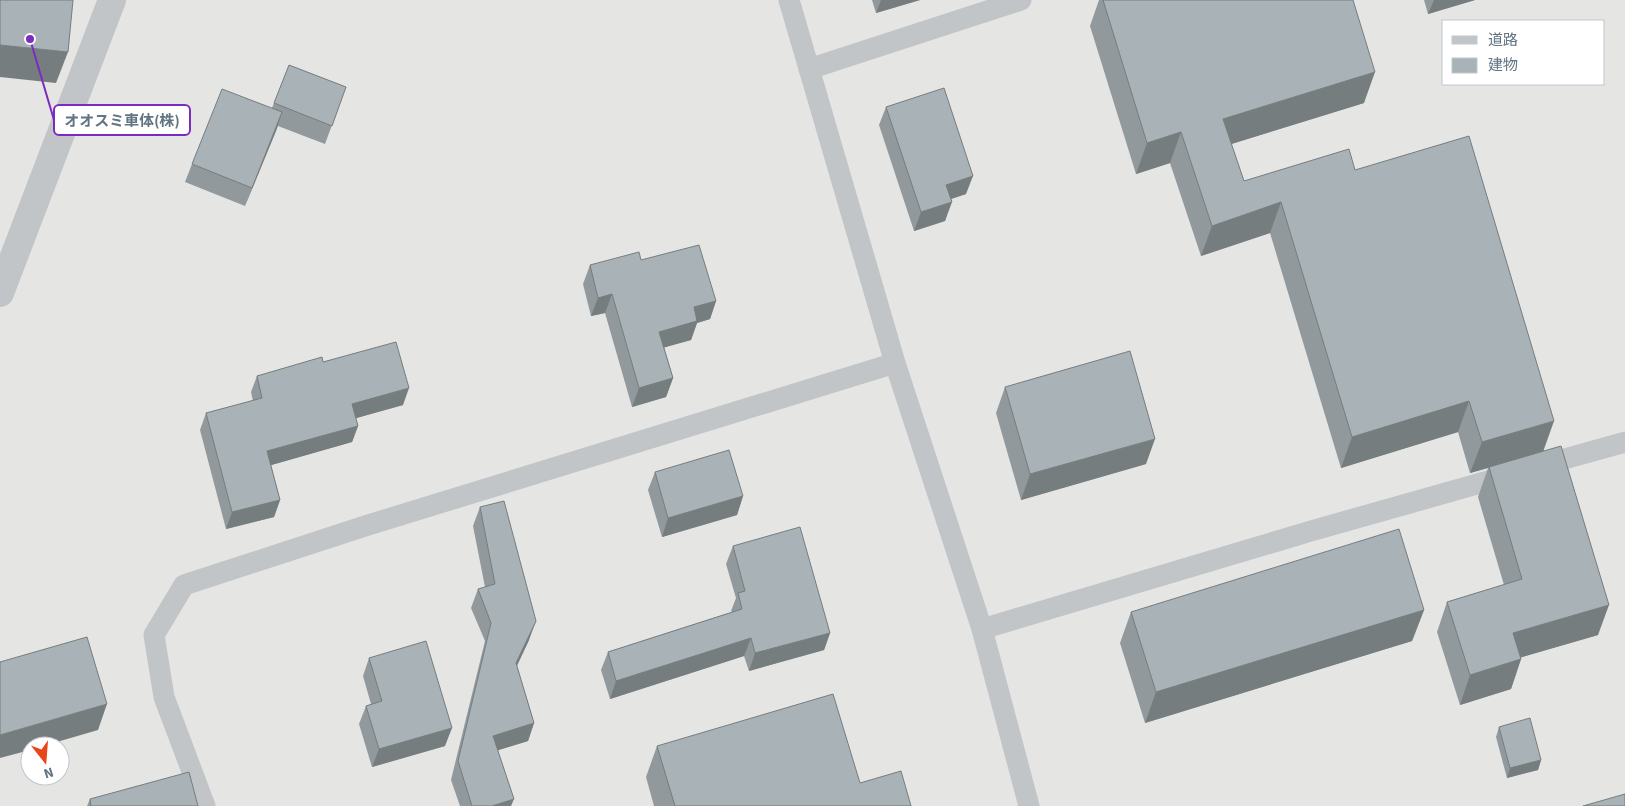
<svg xmlns="http://www.w3.org/2000/svg" width="1625" height="806" font-family="'Source Sans 3','Noto Sans JP',sans-serif">
  <style>
    .built { fill: #e5e5e3; fill-rule: evenodd }
    .lines { fill: none; stroke-linecap: round; stroke-linejoin: round }
    .service { stroke: #c1c5c8; stroke-width: 21 }
    .minor { stroke: #c1c5c8; stroke-width: 28 }
    .wall { fill: #91999d }
    .shaded-wall { fill: #767d7f }
    .building { fill: #a9b2b6; stroke: #767d7f }
    .leader { fill: none; stroke: #7b2cbf; stroke-width: 2 }
    .callout-dot { fill: #7b2cbf; stroke: #fff; stroke-width: 2 }
    .callout { fill: #fff; stroke: #7b2cbf; stroke-width: 2 }
    .callout-label { font-size: 15px; text-anchor: middle; font-weight: bold; fill: #627582 }
  </style>
  <rect width="100%" height="100%" fill="#f4f4ef"/>
  <path class="built" d="M0 0H1625V806H0ZM1444 21H1604V84H1444ZM30 746H60V776H30Z"/>
  <g class="lines">
    <g class="service">
      <path d="M789 0 895 363 982 629 1029 806"/>
      <path d="M809 69 1021 0"/>
      <path d="M1539 466 1625 442"/>
      <path d="M982 629 1311 531 1509 475"/>
      <path d="M205 806 164 697 154 635 184 585 365 526 895 363"/>
    </g>
    <path class="minor" d="M0 293 112 0"/>
  </g>
  <g class="wall">
    <path d="M872 0H920L876 13Z"/>
    <path d="M1099 0H1353L1364 103 1231 144 1244 181 1355 170 1544 451 1598 635 1521 657V659L1511 689 1460 705 1437 632 1447 602 1504 585 1478 497 1488 468 1470 473 1458 432 1341 468 1270 233 1201 256 1170 163 1136 174 1090 26Z"/>
    <path d="M1424 0H1475L1428 14Z"/>
    <path d="M289 65 346 87 325 144 278 126 245 206 185 182 192 164 272 108Z"/>
    <path d="M886 107 966 194 951 199 945 221 914 231 879 125Z"/>
    <path d="M641 260 716 301 710 319 697 323 691 340 664 347 673 378 666 397 632 407 605 313 591 316 583 284 590 265Z"/>
    <path d="M323 362 403 405 356 418 358 426 352 442 271 465 280 500 274 517 226 529 200 430 206 413 253 401 251 392 257 376Z"/>
    <path d="M1005 387 1146 464 1021 500 996 413Z"/>
    <path d="M655 472 743 496 737 515 662 537 648 490Z"/>
    <path d="M480 507 529 640 517 666 534 723 528 741 498 750 511 806H460L451 780 485 641 471 608 478 589 485 587 473 526Z"/>
    <path d="M733 546 830 633 824 650 749 671 744 656 610 699 601 670 608 652 732 612 731 611 736 598 726 564Z"/>
    <path d="M1424 610 1412 641 1145 723 1120 643 1131 612Z"/>
    <path d="M369 658 445 746 372 767 359 724 366 706 371 704 363 676Z"/>
    <path d="M1499 727 1541 760 1538 770 1507 778 1496 737Z"/>
    <path d="M657 746 860 783 911 806H654L646 777Z"/>
    <path d="M90 799 198 806H87Z"/>
  </g>
  <g class="shaded-wall">
    <path d="M881 0H920L876 13Z"/>
    <path d="M1434 0H1475L1428 14Z"/>
    <path d="M0 45 68 52 56 83 0 77Z"/>
    <path d="M1375 72 1364 103 1212 150 1223 119Z"/>
    <path d="M282 112 276 131 245 206 252 188Z"/>
    <path d="M1181 132 1170 163 1136 174 1147 143Z"/>
    <path d="M973 176 966 194 939 203 946 185Z"/>
    <path d="M952 202 945 221 914 231 921 212Z"/>
    <path d="M1281 202 1270 233 1201 256 1212 226Z"/>
    <path d="M612 294 605 313 591 316 598 298Z"/>
    <path d="M716 301 710 319 697 323 691 340 652 351 659 332 694 307Z"/>
    <path d="M673 378 666 397 632 407 639 388Z"/>
    <path d="M409 388 403 405 346 421 352 404Z"/>
    <path d="M1469 401 1458 432 1341 468 1352 437Z"/>
    <path d="M1554 421 1543 452 1470 473 1482 442Z"/>
    <path d="M358 426 352 442 261 468 267 451Z"/>
    <path d="M1155 439 1146 464 1021 500 1030 474Z"/>
    <path d="M743 496 737 515 662 537 668 518Z"/>
    <path d="M280 500 274 517 226 529 232 512Z"/>
    <path d="M1609 605 1598 635 1502 663 1513 633Z"/>
    <path d="M1424 610 1412 641 1145 723 1156 692Z"/>
    <path d="M536 621 529 640 509 682 516 663Z"/>
    <path d="M830 633 824 650 749 671 755 653Z"/>
    <path d="M751 638 744 656 610 699 616 681Z"/>
    <path d="M1521 659 1511 689 1460 705 1470 675Z"/>
    <path d="M107 704 98 730 43 746H30V750L0 758V735Z"/>
    <path d="M534 723 528 741 486 754 493 736Z"/>
    <path d="M452 728 445 746 372 767 379 749Z"/>
    <path d="M1541 760 1538 770 1507 778 1510 768Z"/>
    <path d="M514 799 511 806H492Z"/>
  </g>
  <g class="building">
    <path d="M0 0H73L68 52 0 45Z"/>
    <path d="M1103 0H1353L1375 72 1223 119 1244 181 1349 149 1355 170 1469 136 1554 421 1482 442 1469 401 1352 437 1281 202 1212 226 1181 132 1147 143Z"/>
    <path d="M289 65 346 87 332 126 274 103Z"/>
    <path d="M944 88 973 176 946 185 952 202 921 212 886 107Z"/>
    <path d="M222 89 282 112 252 188 192 164Z"/>
    <path d="M699 245 716 301 694 307 697 321 659 332 673 378 639 388 612 294 598 298 590 265 639 252 641 260Z"/>
    <path d="M396 342 409 388 352 404 358 426 267 451 280 500 232 512 206 413 262 398 257 376 322 357 323 362Z"/>
    <path d="M1130 351 1155 439 1030 474 1005 387Z"/>
    <path d="M1561 446 1609 605 1513 633 1521 659 1470 675 1447 602 1522 579 1489 467Z"/>
    <path d="M729 450 743 496 668 518 655 472Z"/>
    <path d="M504 501 536 621 516 663 534 723 493 736 514 799 492 806H472L458 761 491 623 478 589 495 584 480 507Z"/>
    <path d="M800 527 830 633 755 653 751 638 616 681 608 652 742 609 738 593 745 591 733 546Z"/>
    <path d="M1399 529 1424 610 1156 692 1131 612Z"/>
    <path d="M87 637 107 704 0 735V662Z"/>
    <path d="M426 641 452 728 379 749 366 706 382 701 369 658Z"/>
    <path d="M833 694 860 783 901 771 911 806H675L657 746Z"/>
    <path d="M1530 718 1541 760 1510 768 1499 727Z"/>
    <path d="M189 772 198 806H91L90 799Z"/>
    <path d="M1625 794V806H1583Z"/>
  </g>
  <path class="leader" d="M30 39L54 120"/>
  <circle class="callout-dot" cx="30" cy="39" r="5"/>
  <rect class="callout" x="54" y="105" width="136" height="30" rx="5"/>
  <g class="callout-label">
    <text x="122" y="126">オオスミ車体(株)</text>
  </g>
  <rect x="1442" y="20" width="162" height="65" fill="#ffffff" stroke="#c0c8cd"/>
  <rect x="1452" y="36" width="25" height="8" fill="#c1c5c8" stroke="#c0c8cd"/>
  <text x="1488" y="45" font-size="15" fill="#627582">道路</text>
  <rect x="1452" y="58" width="25" height="15" fill="#a9b2b6" stroke="#c0c8cd"/>
  <text x="1488" y="70" font-size="15" fill="#627582">建物</text>
  <g transform="translate(45 761) rotate(163)"><circle r="24" fill="#ffffff" stroke="#c0c8cd"/>
  <path d="M0-4L9 19L0 12L-9 19Z" fill="#e9441a"/>
  <text y="-8" font-size="14" font-weight="bold" text-anchor="middle" fill="#627582">N</text>
  </g>
</svg>
